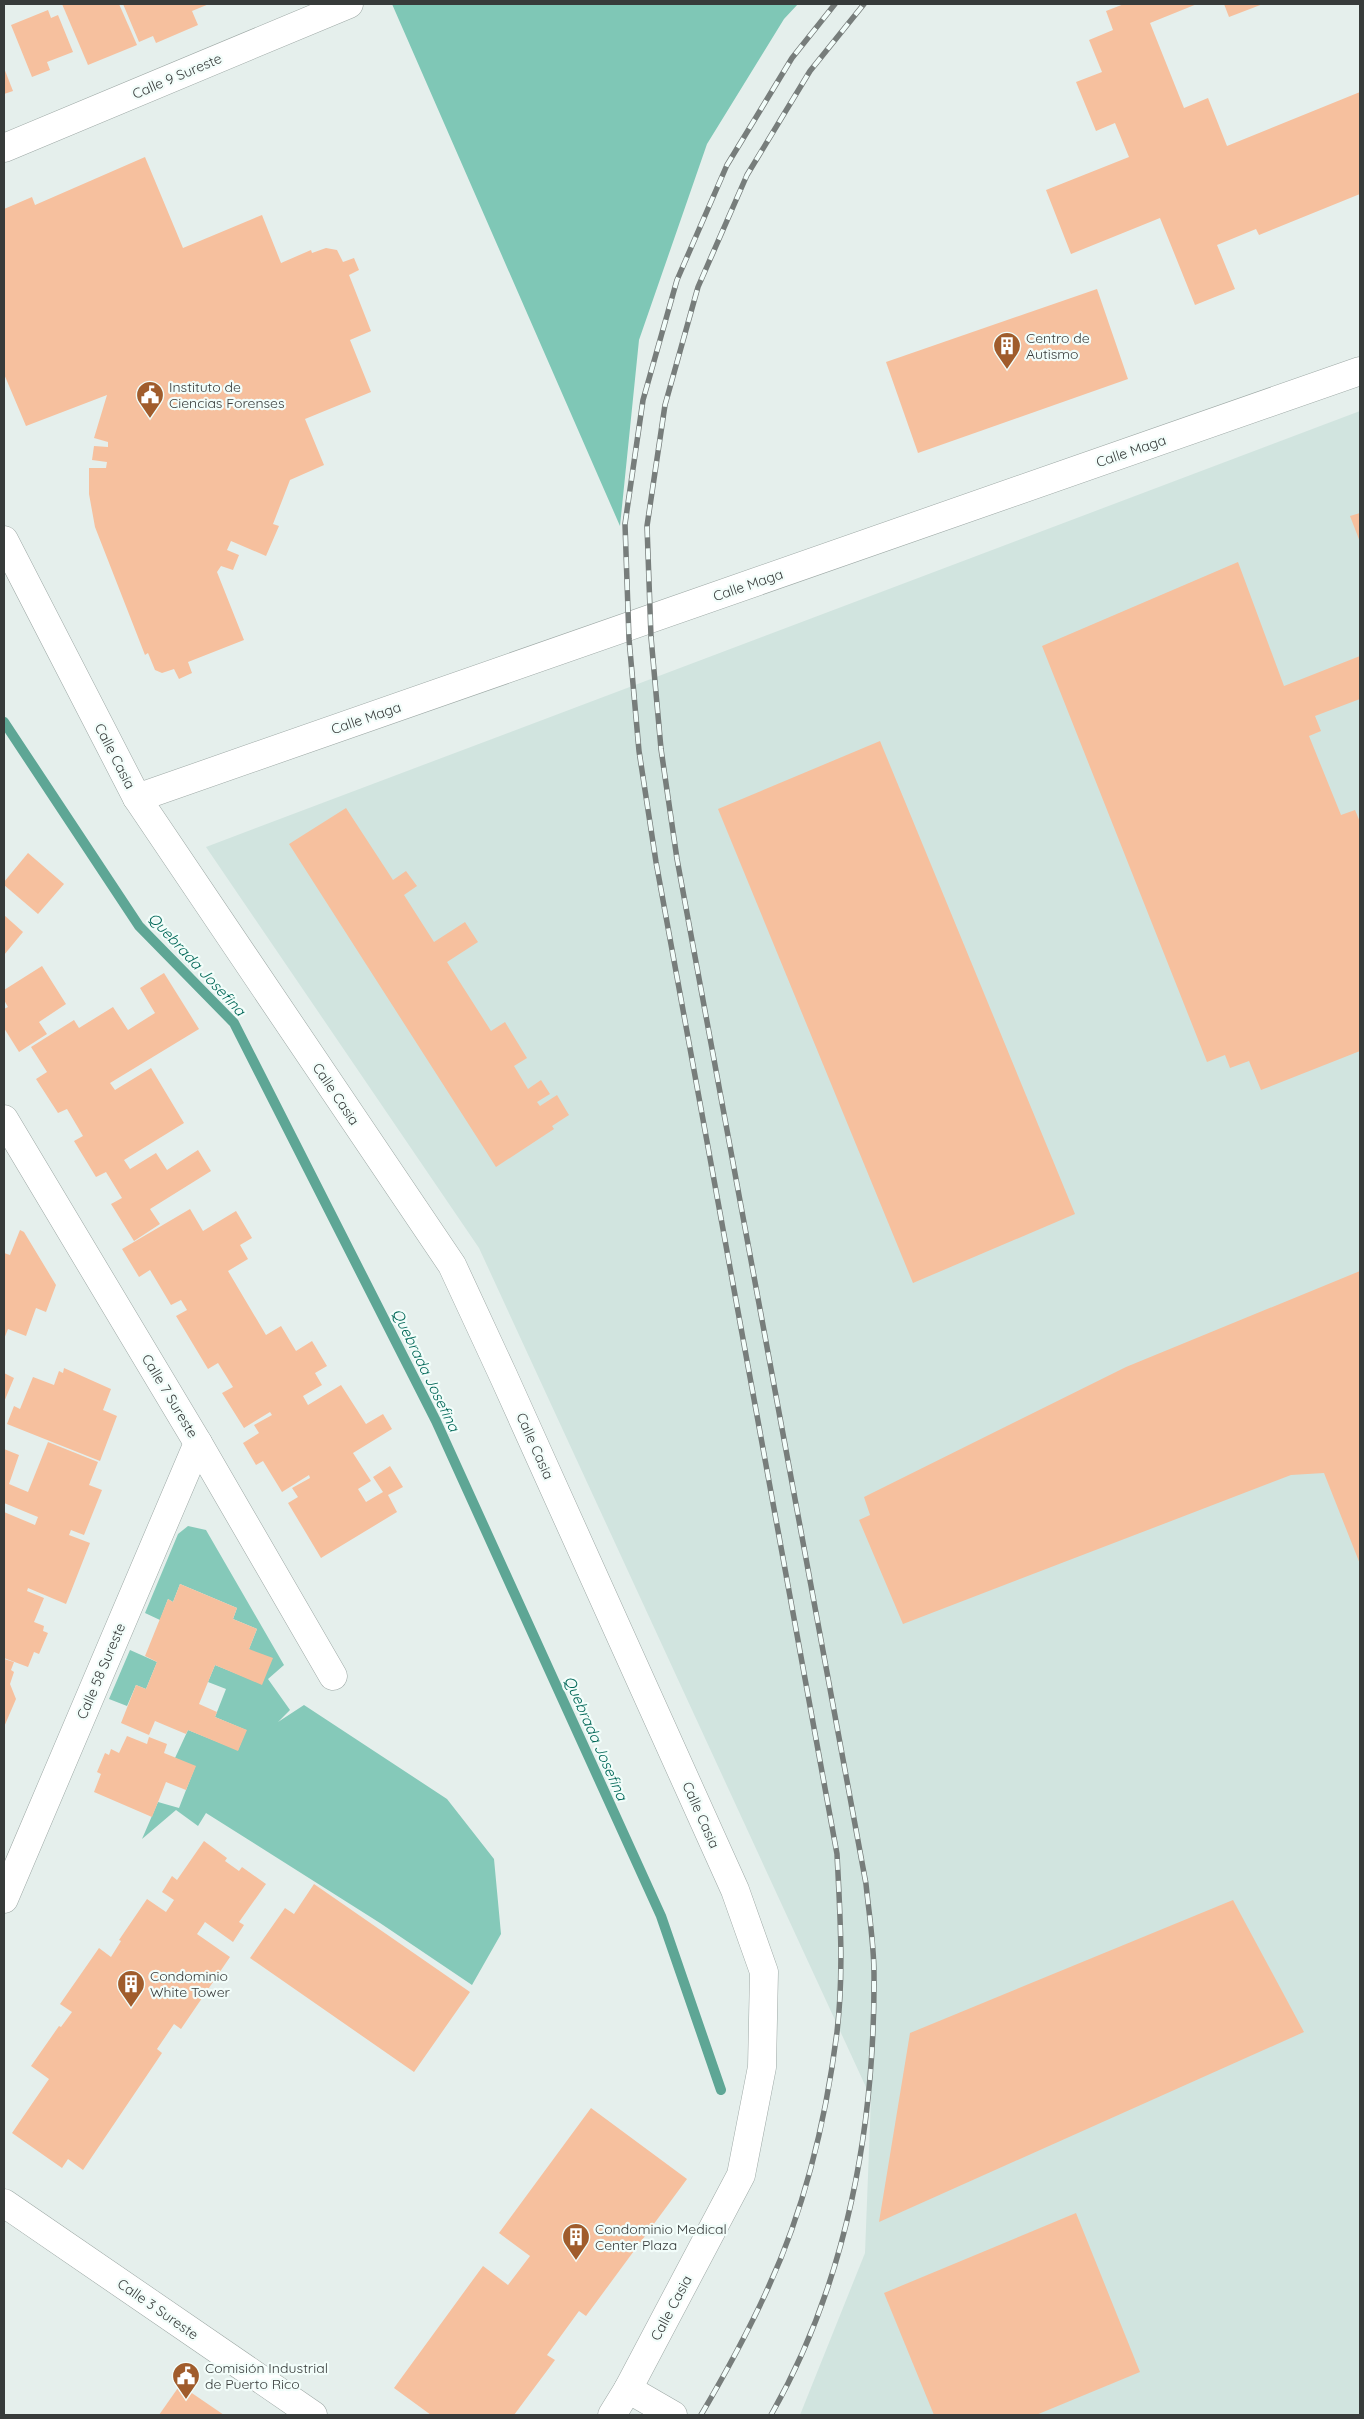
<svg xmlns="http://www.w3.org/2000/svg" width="1364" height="2419" font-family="Quicksand,sans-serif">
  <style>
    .built { fill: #d1e4df }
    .green { fill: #85c9b9 }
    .forest { fill: #7fc7b6 }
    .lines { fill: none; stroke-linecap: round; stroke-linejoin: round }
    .stream { stroke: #5ea695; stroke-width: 10 }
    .building { fill: #f6c09e }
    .street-casing { stroke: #9da8a5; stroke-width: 29 }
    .street { stroke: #fff; stroke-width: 28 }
    .rail-casing { stroke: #777d7b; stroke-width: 5.5 }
    .rail { stroke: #f2fdfa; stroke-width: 4; stroke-dasharray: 11; stroke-linecap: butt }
    .labels { text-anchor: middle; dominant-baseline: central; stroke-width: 4.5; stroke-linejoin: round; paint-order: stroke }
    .street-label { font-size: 14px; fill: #373b3a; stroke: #f2fdfa }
    .poi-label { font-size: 14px; fill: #373b3a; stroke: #f2fdfa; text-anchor: start }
    .water-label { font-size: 15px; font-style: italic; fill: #006757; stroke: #f2fdfa }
  </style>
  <rect width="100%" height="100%" fill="#e5efec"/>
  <path class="built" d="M1360 411V2415H800L865 2253 871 2098 479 1248 206 847Z"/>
  <g class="green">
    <path d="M188 1526 206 1530 284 1665 268 1679 290 1710 278 1722 304 1705 447 1799 494 1859 501 1934 472 1985 380 1923 206 1813 198 1826 176 1810 142 1839 158 1802 179 1808 195 1767 175 1758 188 1730 238 1750 246 1730 215 1717 226 1689 208 1682 215 1665 262 1684 249 1649 257 1629 233 1619 237 1608 180 1584 173 1602 168 1599 160 1620 145 1613 178 1534Z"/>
    <path d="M130 1650 157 1662 146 1689 136 1685 127 1706 109 1699Z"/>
  </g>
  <path class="forest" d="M392 4H798L784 19 707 144 639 340 620 526Z"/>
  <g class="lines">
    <path class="stream" d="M4 722 139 926 234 1023 436 1421 661 1916 721 2090"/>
  </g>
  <g class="building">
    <path d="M62 4H119L137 45 88 65Z"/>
    <path d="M123 4H209L192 11 198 25 156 43 153 36 139 42Z"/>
    <path d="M1124 4H1197L1150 23 1184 108 1208 98 1227 146 1360 92V194L1259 235 1256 229 1217 245 1235 289 1195 305 1160 218 1071 254 1046 190 1129 157 1115 123 1096 131 1076 82 1102 72 1089 40 1113 30 1106 11Z"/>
    <path d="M1224 4H1263L1229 17Z"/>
    <path d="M48 10 51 18 58 15 73 52 47 62 50 70 32 77 11 25Z"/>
    <path d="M4 68 13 91 4 94Z"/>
    <path d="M145 157 183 248 262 215 281 263 311 250 312 253 326 248 337 250 343 262 354 258 359 270 349 275 371 331 350 340 371 392 305 419 324 465 290 480 273 524 279 526 266 556 231 541 227 550 239 555 233 570 221 566 217 572 244 640 188 662 192 673 179 679 174 669 162 673 155 670 148 653 145 655 95 527 89 494V468H106L107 462 92 460 94 446 108 447V442L94 438 107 395 26 426 4 374V209L32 197 35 205Z"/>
    <path d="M1097 289 1128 379 918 453 886 362Z"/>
    <path d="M1360 513V542L1350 516Z"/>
    <path d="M1238 562 1284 686 1360 656V699L1315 716 1321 731 1309 736 1341 815 1355 810 1360 822V1051L1261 1090 1249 1061 1230 1068 1225 1055 1207 1062 1042 646Z"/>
    <path d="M880 741 1075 1214 913 1283 718 809Z"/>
    <path d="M346 808 393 880 406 871 417 886 404 895 434 942 465 922 478 942 447 962 491 1031 505 1022 527 1058 514 1066 528 1089 541 1080 550 1094 537 1102 540 1106 557 1095 569 1115 552 1126 554 1129 496 1167 289 844Z"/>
    <path d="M28 853 64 884 38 914 4 885V882Z"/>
    <path d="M4 915 23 932 4 955Z"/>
    <path d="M42 966 66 1004 39 1022 47 1034 19 1052 4 1028V1009L8 1007 4 1000V990Z"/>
    <path d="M164 973 199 1029 110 1083 115 1090 151 1068 184 1123 124 1160 130 1169 156 1153 167 1170 198 1150 211 1171 150 1209 160 1224 134 1241 111 1204 122 1198 106 1172 96 1177 74 1141 83 1136 67 1109 58 1113 36 1079 47 1072 31 1047 74 1020 79 1028 113 1007 128 1030 155 1013 140 988Z"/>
    <path d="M190 1209 203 1231 236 1211 252 1238 240 1245 248 1259 228 1271 266 1335 281 1326 296 1351 312 1341 327 1366 315 1373 322 1385 303 1396 308 1405 341 1385 366 1424 383 1414 392 1429 353 1453 371 1481 358 1489 366 1502 383 1492 373 1477 390 1466 403 1487 388 1495 397 1512 321 1558 288 1503 298 1497 292 1488 310 1478 309 1475 282 1492 263 1461 256 1465 243 1443 259 1433 254 1425 272 1415 270 1412 244 1428 222 1393 233 1387 218 1363 208 1369 176 1316 187 1310 181 1300 171 1305 150 1270 139 1277 122 1249Z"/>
    <path d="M20 1230 24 1232 56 1285 46 1312 36 1308 26 1336 8 1329 4 1339V1253L10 1255Z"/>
    <path d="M1360 1271V1564L1324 1473 1291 1475 903 1624 859 1520 870 1515 864 1497 1126 1367Z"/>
    <path d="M64 1368 111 1389 103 1410 117 1416 100 1461 7 1424 14 1406 20 1409 33 1377 54 1385 59 1371 63 1373Z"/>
    <path d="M4 1373 14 1378 4 1402Z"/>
    <path d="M48 1442 98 1462 89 1485 102 1490 84 1535 71 1530 69 1535 90 1543 66 1604 28 1588 27 1591 44 1598 34 1622 44 1626 43 1631 48 1633 39 1654 34 1652 28 1667 4 1658V1512L35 1525 38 1517 4 1503V1449L19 1455 9 1484 28 1492Z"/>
    <path d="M180 1584 237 1608 233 1619 257 1629 249 1649 273 1658 262 1685 215 1665 199 1704 217 1712 215 1717 247 1730 238 1751 188 1730 186 1734 155 1721 149 1735 121 1723 136 1685 146 1689 157 1662 145 1656 168 1599 173 1602Z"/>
    <path d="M4 1659 14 1662 11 1670 14 1672 10 1684 16 1699 4 1727Z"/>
    <path d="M127 1736 147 1744 149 1737 167 1744 164 1753 196 1766 186 1790 166 1782 152 1817 94 1792 101 1774 97 1772 105 1753 109 1755 111 1749 119 1753Z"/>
    <path d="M204 1841 227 1858 225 1861 239 1871 242 1867 266 1884 239 1922 244 1925 233 1942 205 1922 197 1934 230 1957 181 2029 174 2024 157 2049 162 2053 83 2170 68 2159 62 2168 12 2133 49 2079 31 2066 59 2026 61 2027 72 2012 60 2004 99 1948 111 1957 121 1941 119 1940 147 1899 166 1912 174 1900 162 1892 172 1876 177 1880Z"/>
    <path d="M314 1884 470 1992 414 2072 250 1958 285 1908 294 1914Z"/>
    <path d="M1233 1900 1304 2032 879 2222 910 2033Z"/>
    <path d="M591 2108 687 2179 586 2316 579 2311 547 2355 555 2360 514 2415H431L394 2388 483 2266 508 2285 530 2256 499 2233Z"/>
    <path d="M1076 2213 1140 2372 1036 2415H934L884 2293Z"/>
    <path d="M180 2385 224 2415H159Z"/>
  </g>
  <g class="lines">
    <defs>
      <g id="street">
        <path d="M4 148 349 4"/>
        <path d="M4 540 137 798 452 1265 503 1375 735 1890 764 1972 762 2067 741 2175 628 2389 612 2415"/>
        <path d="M137 798 1360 371"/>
        <path d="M4 1119 198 1443 333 1676"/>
        <path d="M4 1899 198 1443"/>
        <path d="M4 2203 313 2415"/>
        <path d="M628 2389 673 2415"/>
      </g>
    </defs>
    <use href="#street" class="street-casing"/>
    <use href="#street" class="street"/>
    <defs>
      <g id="rail">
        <path d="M701 2415C725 2374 748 2332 768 2288 805 2208 826 2119 837 2032 844 1973 840 1913 837 1854L656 862 639 751 629 639 625 524 643 400 677 280 727 165 792 58 835 4"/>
        <path d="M771 2415C847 2282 875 2126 874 1974 874 1944 869 1914 866 1884L677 859 661 749 651 637 647 526 665 405 698 287 747 175 810 71 864 4"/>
      </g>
    </defs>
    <use href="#rail" class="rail-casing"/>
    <use href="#rail" class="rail"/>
  </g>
  <defs>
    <symbol id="building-pin" viewBox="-11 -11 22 30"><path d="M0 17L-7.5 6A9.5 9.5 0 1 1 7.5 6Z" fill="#a05c2c" stroke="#f2fdfa"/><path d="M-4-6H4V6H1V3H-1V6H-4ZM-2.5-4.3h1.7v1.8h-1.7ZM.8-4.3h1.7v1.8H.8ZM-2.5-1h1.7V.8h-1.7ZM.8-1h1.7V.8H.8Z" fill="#fff"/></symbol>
    <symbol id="civic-pin" viewBox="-11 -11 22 30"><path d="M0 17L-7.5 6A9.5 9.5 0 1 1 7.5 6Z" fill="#a05c2c" stroke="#f2fdfa"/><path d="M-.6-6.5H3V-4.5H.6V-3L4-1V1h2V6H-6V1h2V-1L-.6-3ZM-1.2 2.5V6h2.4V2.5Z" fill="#fff"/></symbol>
  </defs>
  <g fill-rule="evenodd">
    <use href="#building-pin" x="991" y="330" width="32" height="43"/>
    <use href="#civic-pin" x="134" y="379" width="32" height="43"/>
    <use href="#building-pin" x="115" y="1968" width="32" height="43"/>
    <use href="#building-pin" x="560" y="2221" width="32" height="43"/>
    <use href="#civic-pin" x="170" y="2360" width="32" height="43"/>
  </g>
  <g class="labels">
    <g class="street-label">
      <text transform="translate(177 76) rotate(-23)">Calle 9 Sureste</text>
      <text transform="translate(1131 451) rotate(-19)">Calle Maga</text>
      <text transform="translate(748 585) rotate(-19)">Calle Maga</text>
      <text transform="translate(366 718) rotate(-19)">Calle Maga</text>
      <text transform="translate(115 756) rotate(63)">Calle Casia</text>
      <text transform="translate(336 1094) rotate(56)">Calle Casia</text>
      <text transform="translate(170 1396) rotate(59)">Calle 7 Sureste</text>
      <text transform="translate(535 1446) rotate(66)">Calle Casia</text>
      <text transform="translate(101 1671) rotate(-67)">Calle 58 Sureste</text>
      <text transform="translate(701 1815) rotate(66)">Calle Casia</text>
      <text transform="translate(671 2308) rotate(-62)">Calle Casia</text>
      <text transform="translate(158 2309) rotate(35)">Calle 3 Sureste</text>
    </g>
    <g class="poi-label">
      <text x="1026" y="338">Centro de<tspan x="1026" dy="16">Autismo</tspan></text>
      <text x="169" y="387">Instituto de<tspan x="169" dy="16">Ciencias Forenses</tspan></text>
      <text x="150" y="1976">Condominio<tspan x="150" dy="16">White Tower</tspan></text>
      <text x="595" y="2229">Condominio Medical<tspan x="595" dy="16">Center Plaza</tspan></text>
      <text x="205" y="2368">Comisión Industrial<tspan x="205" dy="16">de Puerto Rico</tspan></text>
    </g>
    <g class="water-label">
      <text transform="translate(197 964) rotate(47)">Quebrada Josefina</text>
      <text transform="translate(426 1370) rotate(64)">Quebrada Josefina</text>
      <text transform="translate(596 1738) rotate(66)">Quebrada Josefina</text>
    </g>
  </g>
  <rect width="1364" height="2419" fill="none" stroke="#373b3a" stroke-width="10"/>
</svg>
